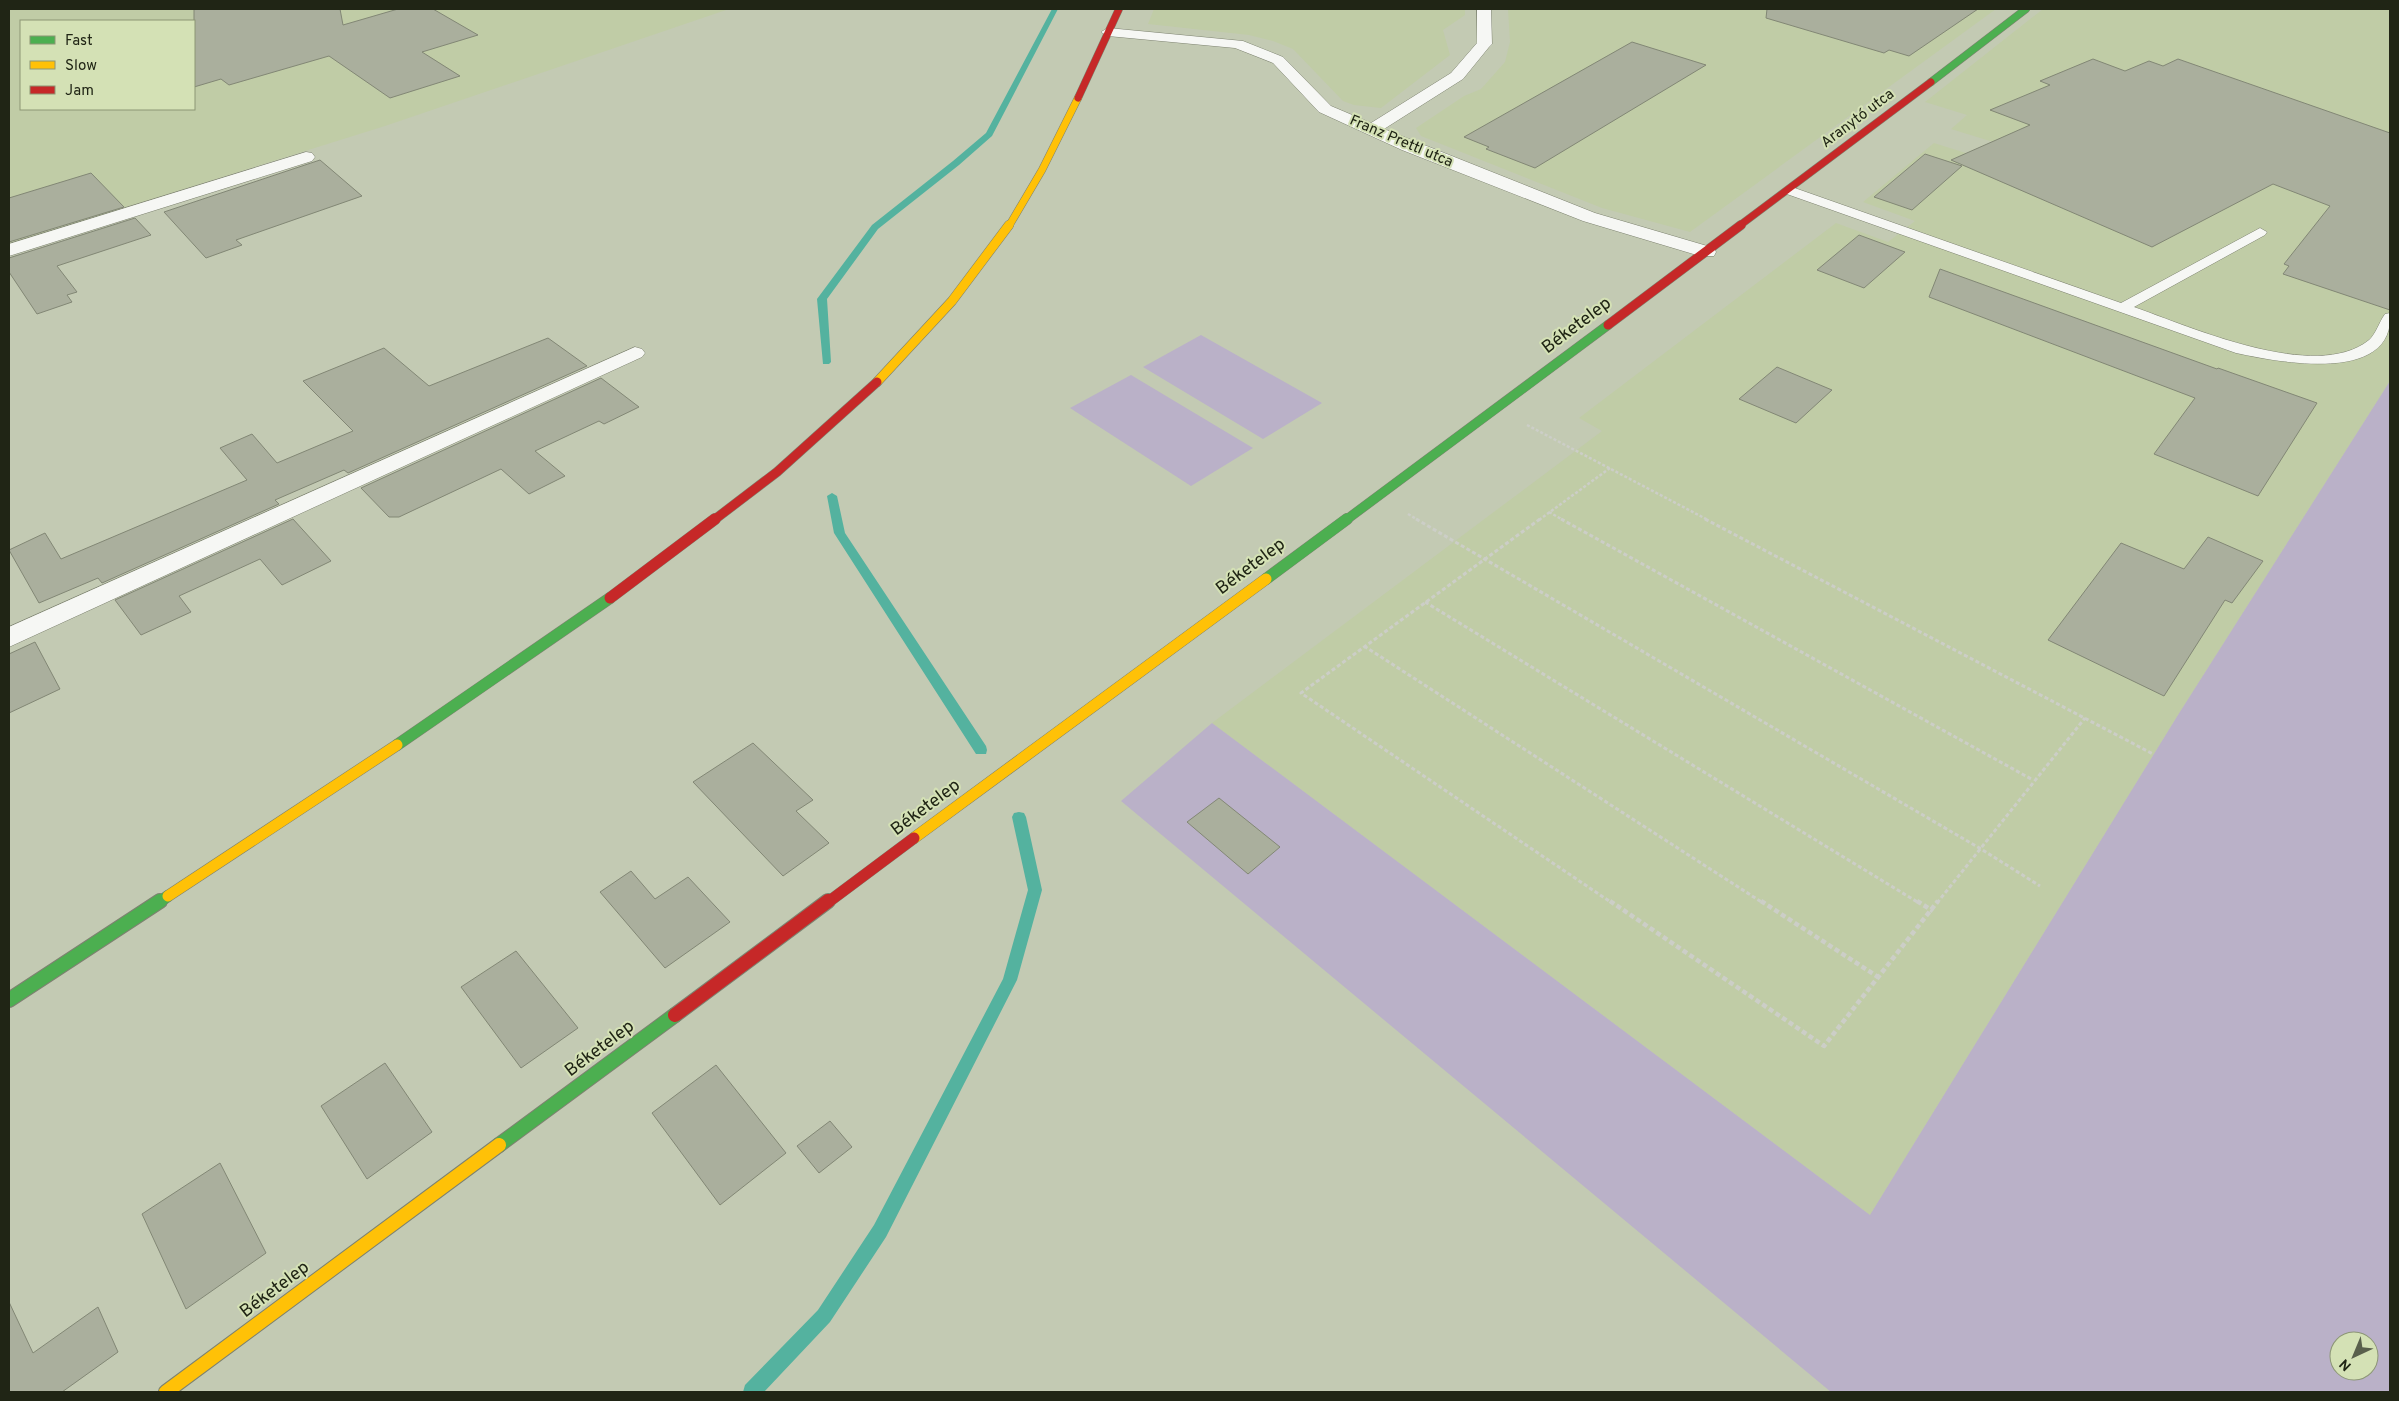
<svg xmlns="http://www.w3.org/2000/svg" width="2399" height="1401" font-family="Overpass,sans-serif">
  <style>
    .built { fill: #c0cca6; fill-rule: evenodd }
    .green { fill: #bab1c8; fill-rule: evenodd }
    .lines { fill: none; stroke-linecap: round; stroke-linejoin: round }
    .stream { fill: #54b29f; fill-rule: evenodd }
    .building { fill: #aaaf9d; stroke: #828775 }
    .lane-casing { stroke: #7d8270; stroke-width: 1 }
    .street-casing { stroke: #7d8270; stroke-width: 1 }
    .fast-far3-casing { stroke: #7d8270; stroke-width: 8 }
    .fast-far2-casing { stroke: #7d8270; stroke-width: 10 }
    .fast-far1-casing { stroke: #7d8270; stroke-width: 12 }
    .fast-casing { stroke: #7d8270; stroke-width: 16 }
    .slow-far3-casing { stroke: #7d8270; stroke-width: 8 }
    .slow-far2-casing { stroke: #7d8270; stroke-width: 10 }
    .slow-far1-casing { stroke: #7d8270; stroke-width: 12 }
    .slow-casing { stroke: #7d8270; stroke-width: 16 }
    .jam-far3-casing { stroke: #7d8270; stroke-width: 8 }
    .jam-far2-casing { stroke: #7d8270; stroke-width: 10 }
    .jam-far1-casing { stroke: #7d8270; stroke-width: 12 }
    .jam-casing { stroke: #7d8270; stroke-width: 16 }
    .path-far2 { stroke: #cccec7; stroke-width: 2.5; stroke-dasharray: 3 2; stroke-linecap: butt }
    .path-far1 { stroke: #cccec7; stroke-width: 3; stroke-dasharray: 4 2.5; stroke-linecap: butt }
    .path { stroke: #cccec7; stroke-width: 4.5; stroke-dasharray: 5 3; stroke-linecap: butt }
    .lane { fill: #f6f7f4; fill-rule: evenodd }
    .street { fill: #f6f7f4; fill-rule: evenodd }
    .fast-far3 { stroke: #4caf50; stroke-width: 7 }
    .fast-far2 { stroke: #4caf50; stroke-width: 9 }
    .fast-far1 { stroke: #4caf50; stroke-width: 11 }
    .fast { stroke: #4caf50; stroke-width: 14 }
    .slow-far3 { stroke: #ffc107; stroke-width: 7 }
    .slow-far2 { stroke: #ffc107; stroke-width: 9 }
    .slow-far1 { stroke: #ffc107; stroke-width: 11 }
    .slow { stroke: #ffc107; stroke-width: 14 }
    .jam-far3 { stroke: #c62828; stroke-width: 7 }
    .jam-far2 { stroke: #c62828; stroke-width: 9 }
    .jam-far1 { stroke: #c62828; stroke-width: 11 }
    .jam { stroke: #c62828; stroke-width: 14 }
    .labels { text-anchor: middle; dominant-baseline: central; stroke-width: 4; stroke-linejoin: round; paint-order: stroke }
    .far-street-label { font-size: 15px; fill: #202515; stroke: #d4e1b5 }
    .street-label { font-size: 18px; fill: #202515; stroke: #d4e1b5 }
  </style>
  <rect width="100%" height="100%" fill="#c3cab3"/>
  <g class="built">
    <path d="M9 9H729L385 126 9 244ZM21 21H194V109H21Z"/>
    <path d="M1154 9H1465V15L1443 30 1450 55 1381 108 1354 105 1343 101 1293 49 1273 41 1249 35 1148 24Z"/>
    <path d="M1508 9H1996L1690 232 1602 208 1421 136 1416 128 1464 96 1481 89 1505 62 1510 42Z"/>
    <path d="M2043 9H2390V381L2178 715 1870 1215 1212 723 1602 431 1579 418 1836 223 1888 242 1915 221 1863 202 1934 143 1988 160 2003 145 1951 129 1967 115 1925 102Z"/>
  </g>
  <g class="green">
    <path d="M1201 335 1322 403 1263 439 1143 367Z"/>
    <path d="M1131 375 1253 448 1191 486 1070 408Z"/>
    <path d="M2390 381V1392H1831L1121 801 1212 723 1870 1215 2178 715ZM2339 1341H2369V1371H2339Z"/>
  </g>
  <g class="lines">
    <g class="stream">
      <path d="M1052 9H1058L992 136 959 165 878 229 827 299 831 362 829 364H823L817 299 872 225 953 161 986 133Z"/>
      <path d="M832 493 837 496 845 533 986 746 987 750 986 754H976L834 533 827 496Z"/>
      <path d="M1019 812 1024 813 1026 817 1042 890 1017 980 886 1237 830 1322 764 1392H743L745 1385 818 1310 874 1225 1003 979 1028 890 1012 817 1014 813Z"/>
    </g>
  </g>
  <g class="building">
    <path d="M194 9H340L343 25 398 9H433L478 35 422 52 460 76 390 98 329 56 229 85 221 79 194 87Z"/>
    <path d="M1767 9H1978L1909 56 1889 50 1884 53 1766 18Z"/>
    <path d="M1632 42 1706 65 1535 168 1486 149 1489 147 1464 137Z"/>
    <path d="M2093 59 2125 71 2149 61 2163 66 2178 59 2390 133V310L2283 274 2289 266 2284 264 2330 206 2273 184 2152 247 1951 160 2030 125 1990 110 2050 85 2040 81Z"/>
    <path d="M1925 154 1962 166 1912 210 1874 197Z"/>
    <path d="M320 160 362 196 236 240 242 245 206 258 164 212Z"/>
    <path d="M91 173 124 207 9 242V198Z"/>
    <path d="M135 218 151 235 57 266 77 292 67 295 72 302 37 314 9 272V258Z"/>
    <path d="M1859 235 1905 252 1864 288 1817 270Z"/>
    <path d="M1940 269 2217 369 2218 368 2317 403 2258 496 2154 454 2195 398 1929 297Z"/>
    <path d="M548 338 587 366 348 473 344 470 275 500 279 504 102 583 98 578 39 603 9 550 45 533 61 559 247 480 220 448 252 434 277 463 353 431 303 381 384 348 429 386Z"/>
    <path d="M1777 367 1832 390 1796 423 1739 399Z"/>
    <path d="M601 378 639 407 604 424 599 421 535 451 565 476 529 494 501 469 399 517H389L361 488Z"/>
    <path d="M293 519 331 561 282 585 260 559 179 596 191 612 141 635 115 600Z"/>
    <path d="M2208 537 2263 561 2232 603 2225 600 2164 696 2048 640 2121 543 2184 569Z"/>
    <path d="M35 642 60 689 9 713V654Z"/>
    <path d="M753 743 813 800 796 811 829 843 783 876 693 782Z"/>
    <path d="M1219 798 1280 847 1248 874 1187 822Z"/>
    <path d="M631 871 655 899 688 877 730 922 665 968 600 892Z"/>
    <path d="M516 951 578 1028 521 1068 461 987Z"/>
    <path d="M385 1063 432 1132 367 1179 321 1106Z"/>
    <path d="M716 1065 786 1153 720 1205 652 1113Z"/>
    <path d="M830 1121 852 1147 819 1173 797 1146Z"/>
    <path d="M220 1163 266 1253 186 1309 142 1214Z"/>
    <path d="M9 1302 33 1353 98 1307 118 1352 62 1392H9Z"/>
  </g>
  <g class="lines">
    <defs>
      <path id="lane" d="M1789 186 2121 303 2260 228 2267 232 2265 235 2134 307C2191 327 2316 383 2369 340 2376 334 2379 322 2385 314L2390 313C2395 385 2278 362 2236 353L1784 193 1783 190Z"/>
      <g id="street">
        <path d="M1477 9H1491L1492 44 1489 47 1463 79 1384 129 1595 213 1714 248 1716 252 1714 256H1700L1583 221 1402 150 1319 112 1273 63 1235 48 1108 36 1101 32 1108 28 1243 41 1283 57 1331 106 1371 123 1451 73 1477 43Z"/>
        <path d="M306 152 312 153 315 157 312 161 9 256V244Z"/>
        <path d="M635 347 642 349 645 353 642 357 9 647V627Z"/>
      </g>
      <path id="fast-far3" d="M1931 82 2026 9"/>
      <path id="fast-far2" d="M1346 520 1608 325"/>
      <g id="fast-far1">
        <path d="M1266 579 1347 519"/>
        <path d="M397 745 610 598"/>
        <path d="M158 903 168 896"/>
      </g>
      <g id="fast">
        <path d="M9 1000 160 901"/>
        <path d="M499 1145 675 1015"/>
      </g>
      <path id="slow-far3" d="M1009 226 1042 170 1078 98"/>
      <path id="slow-far2" d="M877 382 952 301 1009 225"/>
      <g id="slow-far1">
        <path d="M914 838 1266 579"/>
        <path d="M168 896 397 745"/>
      </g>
      <path id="slow" d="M166 1392 499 1145"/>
      <g id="jam-far3">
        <path d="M1078 98 1119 9"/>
        <path d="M1739 226 1931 82"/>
      </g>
      <g id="jam-far2">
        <path d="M1608 325 1741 225"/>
        <path d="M714 520 777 472 877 382"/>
      </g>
      <g id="jam-far1">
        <path d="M610 598 715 519"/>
        <path d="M827 903 914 838"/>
      </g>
      <path id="jam" d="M675 1015 828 901"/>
    </defs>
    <use href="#lane" class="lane-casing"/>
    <use href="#street" class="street-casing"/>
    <use href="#fast-far3" class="fast-far3-casing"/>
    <use href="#fast-far2" class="fast-far2-casing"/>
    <use href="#fast-far1" class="fast-far1-casing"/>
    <use href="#fast" class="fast-casing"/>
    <use href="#slow-far3" class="slow-far3-casing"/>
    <use href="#slow-far2" class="slow-far2-casing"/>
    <use href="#slow-far1" class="slow-far1-casing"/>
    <use href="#slow" class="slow-casing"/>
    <use href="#jam-far3" class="jam-far3-casing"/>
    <use href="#jam-far2" class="jam-far2-casing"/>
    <use href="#jam-far1" class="jam-far1-casing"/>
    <use href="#jam" class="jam-casing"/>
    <g class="path-far2">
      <path d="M1527 425 1708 520"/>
      <path d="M1549 512 1563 520"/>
      <path d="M1408 514 1418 520"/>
      <path d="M1539 520 1610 468"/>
    </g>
    <g class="path-far1">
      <path d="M1416 519 1981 849 2040 886"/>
      <path d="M1540 519 1301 693 1612 903"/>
      <path d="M1561 519 2033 780"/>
      <path d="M1705 519 2153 754"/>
      <path d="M1425 602 1919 903"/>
      <path d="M1364 646 1763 903"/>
      <path d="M1937 903 2085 718"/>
    </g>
    <g class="path">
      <path d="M1610 901 1824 1046 1938 901"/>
      <path d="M1761 901 1878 977"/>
      <path d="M1917 901 1933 911"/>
    </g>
    <use href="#lane" class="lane"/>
    <use href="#street" class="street"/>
    <use href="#fast-far3" class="fast-far3"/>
    <use href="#fast-far2" class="fast-far2"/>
    <use href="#fast-far1" class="fast-far1"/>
    <use href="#fast" class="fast"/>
    <use href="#slow-far3" class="slow-far3"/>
    <use href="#slow-far2" class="slow-far2"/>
    <use href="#slow-far1" class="slow-far1"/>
    <use href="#slow" class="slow"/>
    <use href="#jam-far3" class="jam-far3"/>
    <use href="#jam-far2" class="jam-far2"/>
    <use href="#jam-far1" class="jam-far1"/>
    <use href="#jam" class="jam"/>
  </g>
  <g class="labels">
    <g class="far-street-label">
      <text transform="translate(1858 119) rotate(-37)">Aranytó utca</text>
      <text transform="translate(1401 142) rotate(23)">Franz Prettl utca</text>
    </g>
    <g class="street-label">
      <text transform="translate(1577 326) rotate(-37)">Béketelep</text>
      <text transform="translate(1251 567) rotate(-37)">Béketelep</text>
      <text transform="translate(926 808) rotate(-37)">Béketelep</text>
      <text transform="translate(600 1049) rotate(-37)">Béketelep</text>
      <text transform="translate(275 1290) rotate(-37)">Béketelep</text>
    </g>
  </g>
  <rect width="2399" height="1401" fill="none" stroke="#202515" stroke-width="20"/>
  <rect x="20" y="20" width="175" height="90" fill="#d4e1b5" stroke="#8c9675"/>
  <rect x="30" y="36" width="25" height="8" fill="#4caf50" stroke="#8c9675"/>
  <text x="65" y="45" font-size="15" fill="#202515">Fast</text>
  <rect x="30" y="61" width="25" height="8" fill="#ffc107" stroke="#8c9675"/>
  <text x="65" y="70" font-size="15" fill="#202515">Slow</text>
  <rect x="30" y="86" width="25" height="8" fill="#c62828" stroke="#8c9675"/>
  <text x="65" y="95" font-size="15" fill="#202515">Jam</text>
  <g transform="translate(2354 1356) rotate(224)"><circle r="24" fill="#d4e1b5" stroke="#8c9675"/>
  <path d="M0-4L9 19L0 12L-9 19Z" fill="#595f4c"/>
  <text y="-8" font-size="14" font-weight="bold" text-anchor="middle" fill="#202515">N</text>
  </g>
</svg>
